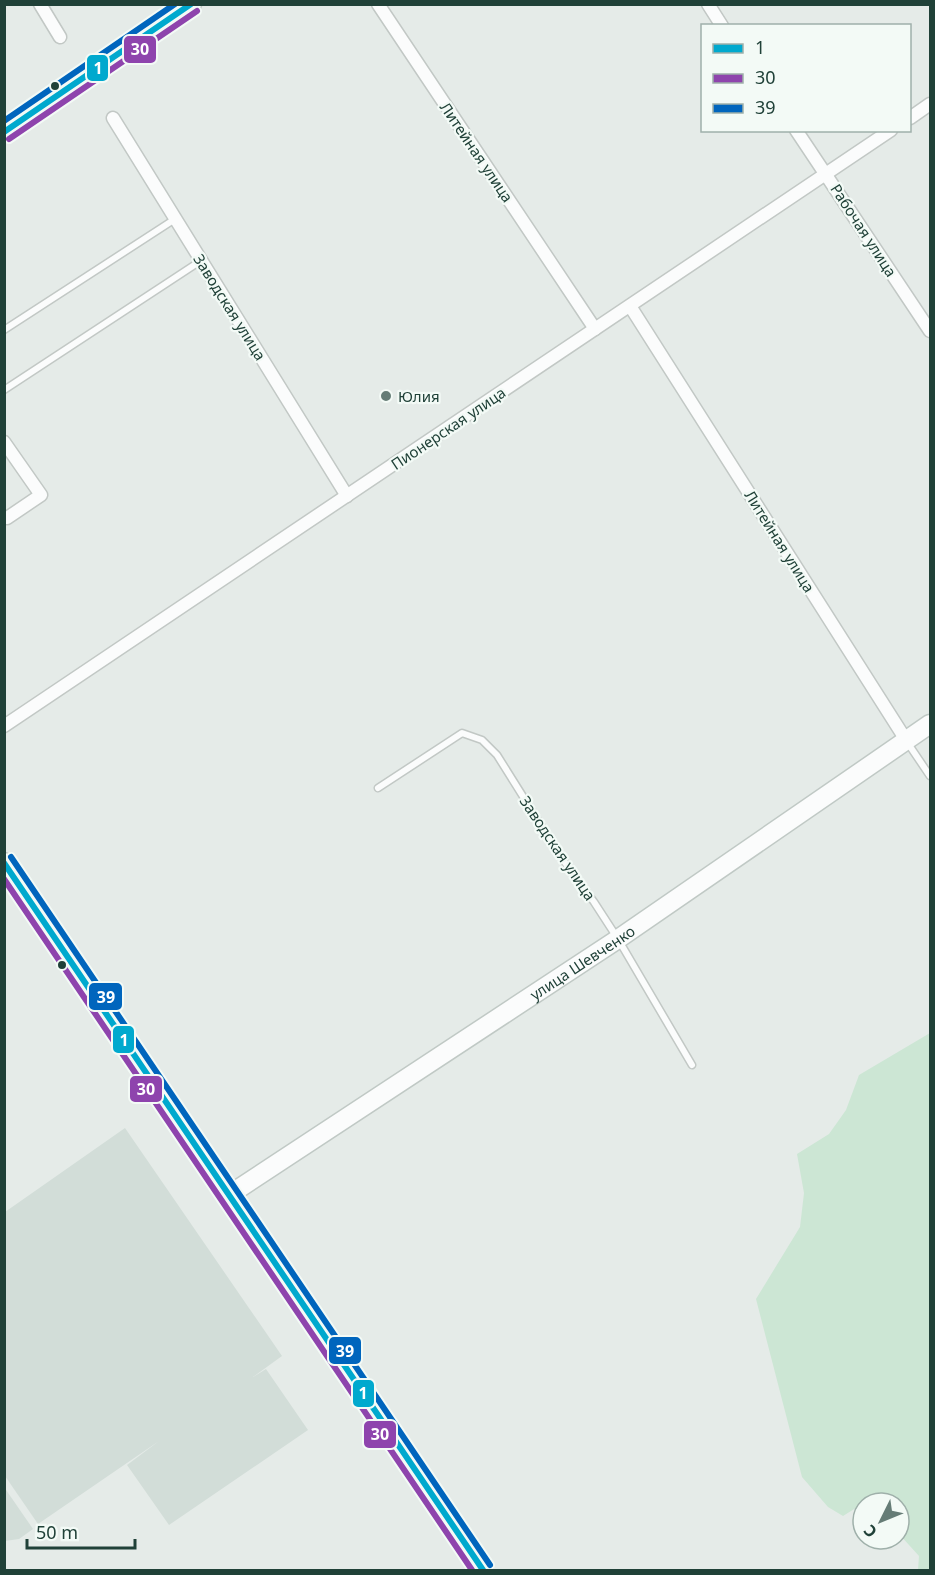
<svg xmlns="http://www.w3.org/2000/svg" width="935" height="1575" font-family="'Noto Sans',sans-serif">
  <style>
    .built { fill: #d2ddd8 }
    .green { fill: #cce6d4 }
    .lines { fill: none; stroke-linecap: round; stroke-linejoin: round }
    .lane-casing { stroke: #c2c8c5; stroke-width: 9 }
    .street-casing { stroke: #c2c8c5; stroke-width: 15 }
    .secondary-casing { stroke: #c0c9c5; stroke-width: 21 }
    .lane { stroke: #fbfcfc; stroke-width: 6 }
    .street { stroke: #fbfcfc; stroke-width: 12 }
    .secondary { stroke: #fbfcfc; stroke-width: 18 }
    .bus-1-casing { stroke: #f3faf6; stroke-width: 10 }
    .bus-2-casing { stroke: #f3faf6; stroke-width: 10 }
    .bus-3-casing { stroke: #f3faf6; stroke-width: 10 }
    .bus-1 { stroke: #00a9ce; stroke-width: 6 }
    .bus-2 { stroke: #8e44ad; stroke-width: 6 }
    .bus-3 { stroke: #0065bd; stroke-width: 6 }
    .bus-dot { fill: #204138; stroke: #f3faf6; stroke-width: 2 }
    .poi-dot { fill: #657c76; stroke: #f3faf6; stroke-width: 2 }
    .labels { text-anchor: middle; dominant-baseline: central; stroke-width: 4.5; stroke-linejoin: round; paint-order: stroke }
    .street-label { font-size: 15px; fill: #204138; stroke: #f3faf6 }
    .poi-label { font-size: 15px; fill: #204138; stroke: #f3faf6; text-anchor: start }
    .line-badge { stroke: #f3faf6; stroke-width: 2 }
    .badge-label { font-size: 16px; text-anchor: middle; font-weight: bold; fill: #fff }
  </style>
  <rect width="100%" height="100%" fill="#e5ebe8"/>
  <g class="built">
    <path d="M125 1128 282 1356 253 1377 266 1369 308 1430 169 1525 127 1465 159 1441 38 1524 5 1476V1212Z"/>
    <path d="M4 1487 33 1529 19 1539 5 1541Z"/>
  </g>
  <path class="green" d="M930 1033V1570H918L919 1556 899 1534V1503H863V1506H859L843 1516 828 1507 802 1477 756 1299 800 1227 804 1193 797 1154 829 1134 846 1110 859 1075Z"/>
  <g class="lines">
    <defs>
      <g id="lane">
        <path d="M4 330 175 219"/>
        <path d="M4 390 202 260"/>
        <path d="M907 742 930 776"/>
        <path d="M378 788 462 733 482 740 497 755 561 857 594 902 618 939 692 1065"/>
      </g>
      <g id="street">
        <path d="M40 4 60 37"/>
        <path d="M378 4 595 329"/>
        <path d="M708 4 722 26"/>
        <path d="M113 118 347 496"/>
        <path d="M910 118 930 104"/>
        <path d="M796 130 930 331"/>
        <path d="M630 306 906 740"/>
        <path d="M4 442 41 495 7 518"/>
        <path d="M4 726 891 130"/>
      </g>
      <g id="secondary">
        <path d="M4 132 192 4"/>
        <path d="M4 862 483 1570"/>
        <path id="s1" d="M229 1195 618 939 930 724"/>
      </g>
    </defs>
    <use href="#lane" class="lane-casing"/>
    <use href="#street" class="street-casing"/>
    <use href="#secondary" class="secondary-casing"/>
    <use href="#lane" class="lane"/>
    <use href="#street" class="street"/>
    <use href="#secondary" class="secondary"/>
    <defs>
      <g id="bus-1">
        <path d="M4 132 191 4"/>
        <path d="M4 863 483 1570"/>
      </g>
      <g id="bus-2">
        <path d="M9 139 197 11"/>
        <path d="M4 879 472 1570"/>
      </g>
      <g id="bus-3">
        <path d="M4 121 175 4"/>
        <path d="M11 857 490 1565"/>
      </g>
    </defs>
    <use href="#bus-1" class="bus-1-casing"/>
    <use href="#bus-2" class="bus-2-casing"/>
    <use href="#bus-3" class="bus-3-casing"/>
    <use href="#bus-1" class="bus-1"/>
    <use href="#bus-2" class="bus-2"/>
    <use href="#bus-3" class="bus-3"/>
  </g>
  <g class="bus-dot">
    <circle cx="55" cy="86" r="5"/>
    <circle cx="62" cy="965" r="5"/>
  </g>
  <circle class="poi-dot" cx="386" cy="396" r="6"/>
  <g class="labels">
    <g class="street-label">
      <text transform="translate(477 152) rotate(56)">Литейная улица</text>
      <text transform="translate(864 230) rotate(57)">Рабочая улица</text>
      <text transform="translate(230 307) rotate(58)">Заводская улица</text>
      <text transform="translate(448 428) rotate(-34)">Пионерская улица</text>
      <text transform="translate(780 541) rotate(58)">Литейная улица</text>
      <text transform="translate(558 848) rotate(56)">Заводская улица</text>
      <text stroke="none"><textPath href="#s1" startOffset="423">улица Шевченко</textPath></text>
    </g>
    <g class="poi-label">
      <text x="398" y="396">Юлия</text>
    </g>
  </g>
  <g class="line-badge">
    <rect x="123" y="35" width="34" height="29" rx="6" fill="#8e44ad"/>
    <rect x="86" y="54" width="23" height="28" rx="6" fill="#00a9ce"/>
    <rect x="88" y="982" width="35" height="29" rx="6" fill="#0065bd"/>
    <rect x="112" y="1025" width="23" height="29" rx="6" fill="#00a9ce"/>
    <rect x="129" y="1075" width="34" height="28" rx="6" fill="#8e44ad"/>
    <rect x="328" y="1336" width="34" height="29" rx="6" fill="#0065bd"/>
    <rect x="352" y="1379" width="23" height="29" rx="6" fill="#00a9ce"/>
    <rect x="363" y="1420" width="34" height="29" rx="6" fill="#8e44ad"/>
  </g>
  <g class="badge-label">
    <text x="140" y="55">30</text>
    <text x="98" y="74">1</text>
    <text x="106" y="1003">39</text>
    <text x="124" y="1046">1</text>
    <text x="146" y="1095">30</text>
    <text x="345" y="1357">39</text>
    <text x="363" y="1399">1</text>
    <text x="380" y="1440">30</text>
  </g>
  <rect width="935" height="1575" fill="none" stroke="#204138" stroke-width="12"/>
  <rect x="701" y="24" width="210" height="108" fill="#f3faf6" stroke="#9fb0aa" stroke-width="1.5"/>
  <rect x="713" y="44" width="30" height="9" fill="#00a9ce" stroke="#9fb0aa" stroke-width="1.5"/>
  <text x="755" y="54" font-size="18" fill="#204138">1</text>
  <rect x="713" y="74" width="30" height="9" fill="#8e44ad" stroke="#9fb0aa" stroke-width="1.5"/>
  <text x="755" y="84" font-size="18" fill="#204138">30</text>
  <rect x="713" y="104" width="30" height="9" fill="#0065bd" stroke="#9fb0aa" stroke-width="1.5"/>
  <text x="755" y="114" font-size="18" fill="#204138">39</text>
  <g transform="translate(881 1521) rotate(227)"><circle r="28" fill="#f3faf6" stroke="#9fb0aa" stroke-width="1.5"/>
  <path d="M0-4.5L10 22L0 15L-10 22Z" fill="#657c76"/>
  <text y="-9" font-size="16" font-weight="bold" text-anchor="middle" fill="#204138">С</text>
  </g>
  <path d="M27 1539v9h108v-9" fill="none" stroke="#204138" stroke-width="3"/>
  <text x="36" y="1539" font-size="18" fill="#204138" stroke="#f3faf6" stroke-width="4.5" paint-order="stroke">50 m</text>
</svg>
